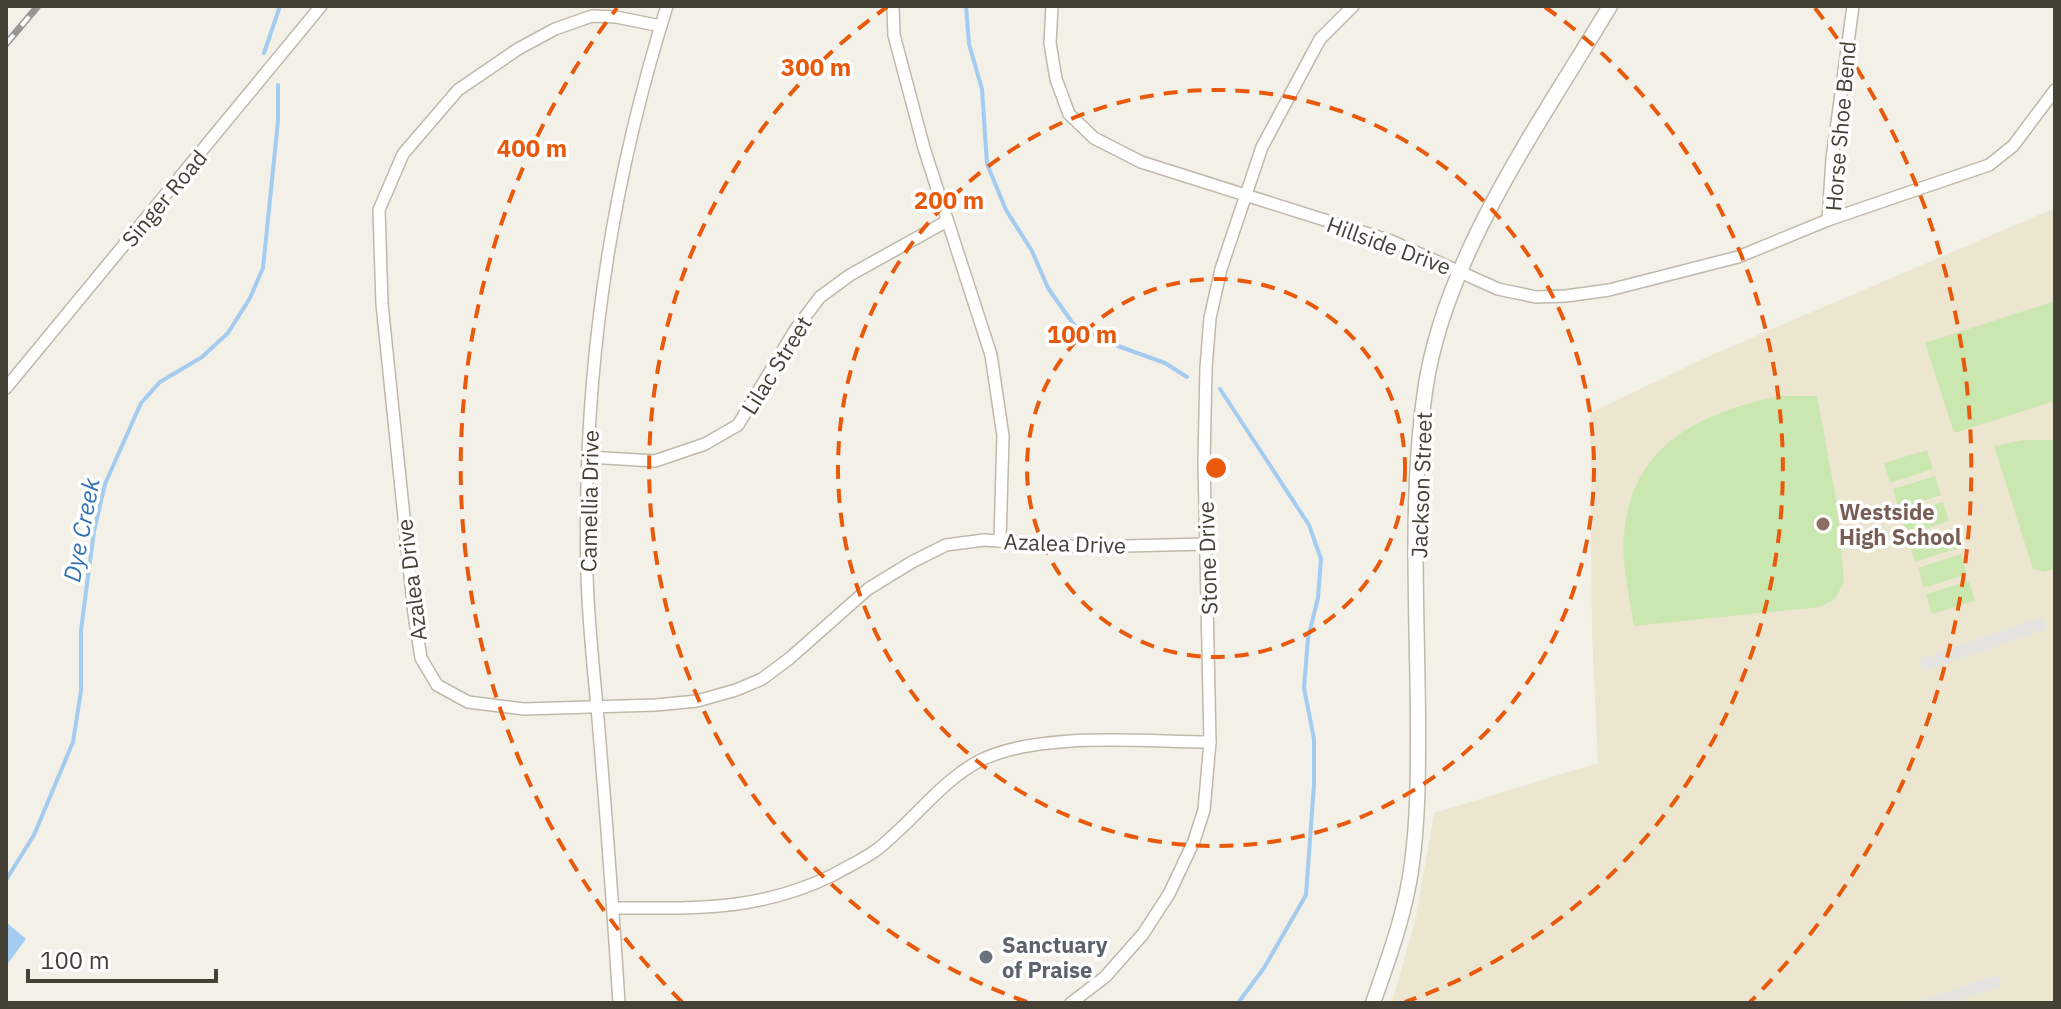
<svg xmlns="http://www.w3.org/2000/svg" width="2061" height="1009" font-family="'IBM Plex Sans',sans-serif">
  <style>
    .education { fill: #ece6d1 }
    .green { fill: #cbe7b0 }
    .parking { fill: #e4e3df }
    .water { fill: #a4ccf0 }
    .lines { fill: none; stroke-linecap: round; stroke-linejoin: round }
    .stream { stroke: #a4ccf0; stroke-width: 4 }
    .minor-casing { stroke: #bfb9aa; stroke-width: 14 }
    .tertiary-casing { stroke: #bfb9aa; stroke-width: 17 }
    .minor { stroke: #fff; stroke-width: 11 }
    .tertiary { stroke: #fff; stroke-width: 14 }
    .rail-casing { stroke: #969696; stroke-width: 7 }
    .rail { stroke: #fff; stroke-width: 4; stroke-dasharray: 12; stroke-linecap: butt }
    .ring { fill: none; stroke: #e8590c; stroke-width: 4; stroke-dasharray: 14 10 }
    .education-dot { fill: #8d6e63; stroke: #fff; stroke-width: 3 }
    .worship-dot { fill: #6b7280; stroke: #fff; stroke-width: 3 }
    .labels { text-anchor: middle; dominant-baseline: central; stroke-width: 7; stroke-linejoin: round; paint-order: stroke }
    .street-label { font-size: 22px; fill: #464136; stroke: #fff }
    .education-label { font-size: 22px; font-weight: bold; fill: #785e54; stroke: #fff; text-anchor: start }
    .worship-label { font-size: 22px; font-weight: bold; fill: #5b616d; stroke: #fff; text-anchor: start }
    .water-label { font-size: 24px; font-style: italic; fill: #3072b2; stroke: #fff }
    .centre { fill: #e8590c; stroke: #fff; stroke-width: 4 }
    .ring-label { font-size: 24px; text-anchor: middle; font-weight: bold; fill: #e8590c; stroke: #fff; stroke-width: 7; stroke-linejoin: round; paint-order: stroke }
  </style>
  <rect width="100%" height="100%" fill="#f3f0e7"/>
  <path class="education" d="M2055 208V1003H1392L1416 917 1434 813 1598 763 1592 635 1590 413 1707 357Z"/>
  <g class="green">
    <path d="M2055 301V401L1954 433 1925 343Z"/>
    <path d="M1779 396H1817L1837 504 1844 582 1835 599 1820 607 1634 626C1630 597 1621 564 1624 534 1632 444 1700 413 1779 396Z"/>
    <path d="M2023 440H2055V568L2044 572 2033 569 1994 446Z"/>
    <path d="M1927 450 1933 469 1890 483 1884 463Z"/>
    <path d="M1935 476 1941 495 1899 509 1893 489Z"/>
    <path d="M1943 502 1949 521 1907 535 1900 515Z"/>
    <path d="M1952 529 1958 548 1915 562 1909 542Z"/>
    <path d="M1961 554 1967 574 1924 588 1918 568Z"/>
    <path d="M1969 581 1975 601 1932 614 1926 594Z"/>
  </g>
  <g class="parking">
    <path d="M2043 617 2047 629 1923 671 1920 659Z"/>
    <path d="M1998 975 2002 986 1950 1003H1911Z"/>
  </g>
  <path class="water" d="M6 922 26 939 6 966Z"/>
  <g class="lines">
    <g class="stream">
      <path d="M966 6 969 44 982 89 987 164 1006 210 1032 251 1048 288 1074 325 1118 346 1165 363 1187 377"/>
      <path d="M264 53 280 6"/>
      <path d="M1220 389 1309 525 1321 559 1318 598 1308 638 1304 688 1314 739V784L1306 895 1264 968 1238 1003"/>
      <path d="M6 880 34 835 73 742 81 691V630L94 531 105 484 141 403 160 382 202 357 228 333 250 298 263 268 278 121V85"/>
    </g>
    <defs>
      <g id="minor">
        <path d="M893 6 894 35 924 148 991 355 1003 436 1000 541"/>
        <path d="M1052 6 1050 43 1056 79 1069 114 1094 138 1141 162 1391 241 1498 289 1536 297 1566 296 1609 290 1738 257 1828 220"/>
        <path d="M1853 6 1832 159 1828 220 1989 165 2013 146 2055 90"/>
        <path d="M661 26 616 17 592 16 555 29 518 49 458 90 403 154 379 210 382 304 414 614 421 658 437 685 468 702 524 709 656 705 697 701 736 690 762 679 790 658 868 589 912 562 946 545 984 540 1085 547 1206 544"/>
        <path d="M6 388 321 6"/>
        <path d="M588 457 655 461 705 444 738 425 795 330 820 297 850 275 947 221"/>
        <path d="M613 908C695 908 757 912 833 875 847 867 862 860 875 851 912 823 940 781 981 760 1041 731 1144 742 1210 742"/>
        <path d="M619 1003C613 908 606 813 598 719 594 671 588 622 587 574 582 381 609 190 667 6"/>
        <path d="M1071 1003 1105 977 1143 934 1169 894 1194 841 1204 810 1210 742 1204 462 1206 368 1210 318 1221 269 1262 147 1320 39 1353 6"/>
      </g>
      <path id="tertiary" d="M1373 1003C1389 957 1406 912 1412 863 1418 819 1418 775 1418 730 1418 618 1409 503 1425 391 1444 256 1541 122 1610 6"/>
    </defs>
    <use href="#minor" class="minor-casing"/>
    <use href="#tertiary" class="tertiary-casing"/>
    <use href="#minor" class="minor"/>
    <use href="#tertiary" class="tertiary"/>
    <defs>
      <path id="rail" d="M6 44 38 6"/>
    </defs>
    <use href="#rail" class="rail-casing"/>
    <use href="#rail" class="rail"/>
  </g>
  <g class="ring">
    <circle cx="1216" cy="468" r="189"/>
    <circle cx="1216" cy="468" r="378"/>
    <path d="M1027 1002A566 566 0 0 1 887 7M1545 7A566 566 0 0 1 1405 1002"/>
    <path d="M682 1002A755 755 0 0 1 617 8M1815 8A755 755 0 0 1 1750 1002"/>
  </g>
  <circle class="education-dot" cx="1823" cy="524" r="8"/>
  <circle class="worship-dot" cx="986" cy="957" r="8"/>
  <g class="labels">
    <g class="street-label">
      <text transform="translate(1840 126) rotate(-85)">Horse Shoe Bend</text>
      <text transform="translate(164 198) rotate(-50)">Singer Road</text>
      <text transform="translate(1389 245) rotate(20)">Hillside Drive</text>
      <text transform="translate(776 365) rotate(-58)">Lilac Street</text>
      <text transform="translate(1421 485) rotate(-88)">Jackson Street</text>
      <text transform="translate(589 501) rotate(-89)">Camellia Drive</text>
      <text transform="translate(1065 543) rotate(2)">Azalea Drive</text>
      <text transform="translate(1207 558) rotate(-92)">Stone Drive</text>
      <text transform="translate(411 580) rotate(-97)">Azalea Drive</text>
    </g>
    <g class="education-label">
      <text x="1839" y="511">Westside<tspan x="1839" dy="25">High School</tspan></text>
    </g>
    <g class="worship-label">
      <text x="1002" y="944">Sanctuary<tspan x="1002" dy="25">of Praise</tspan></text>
    </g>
    <g class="water-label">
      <text transform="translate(81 530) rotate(-79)">Dye Creek</text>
    </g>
  </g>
  <circle cx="1216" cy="468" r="12" class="centre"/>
  <g class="ring-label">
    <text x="816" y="76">300 m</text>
    <text x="532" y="157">400 m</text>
    <text x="949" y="209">200 m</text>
    <text x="1082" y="343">100 m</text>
  </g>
  <rect width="2061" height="1009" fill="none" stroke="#464136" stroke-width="16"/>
  <path d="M28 969v12h188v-12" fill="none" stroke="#464136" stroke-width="4"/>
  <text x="40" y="969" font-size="24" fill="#464136" stroke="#ffffff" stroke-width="6" paint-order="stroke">100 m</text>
</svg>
